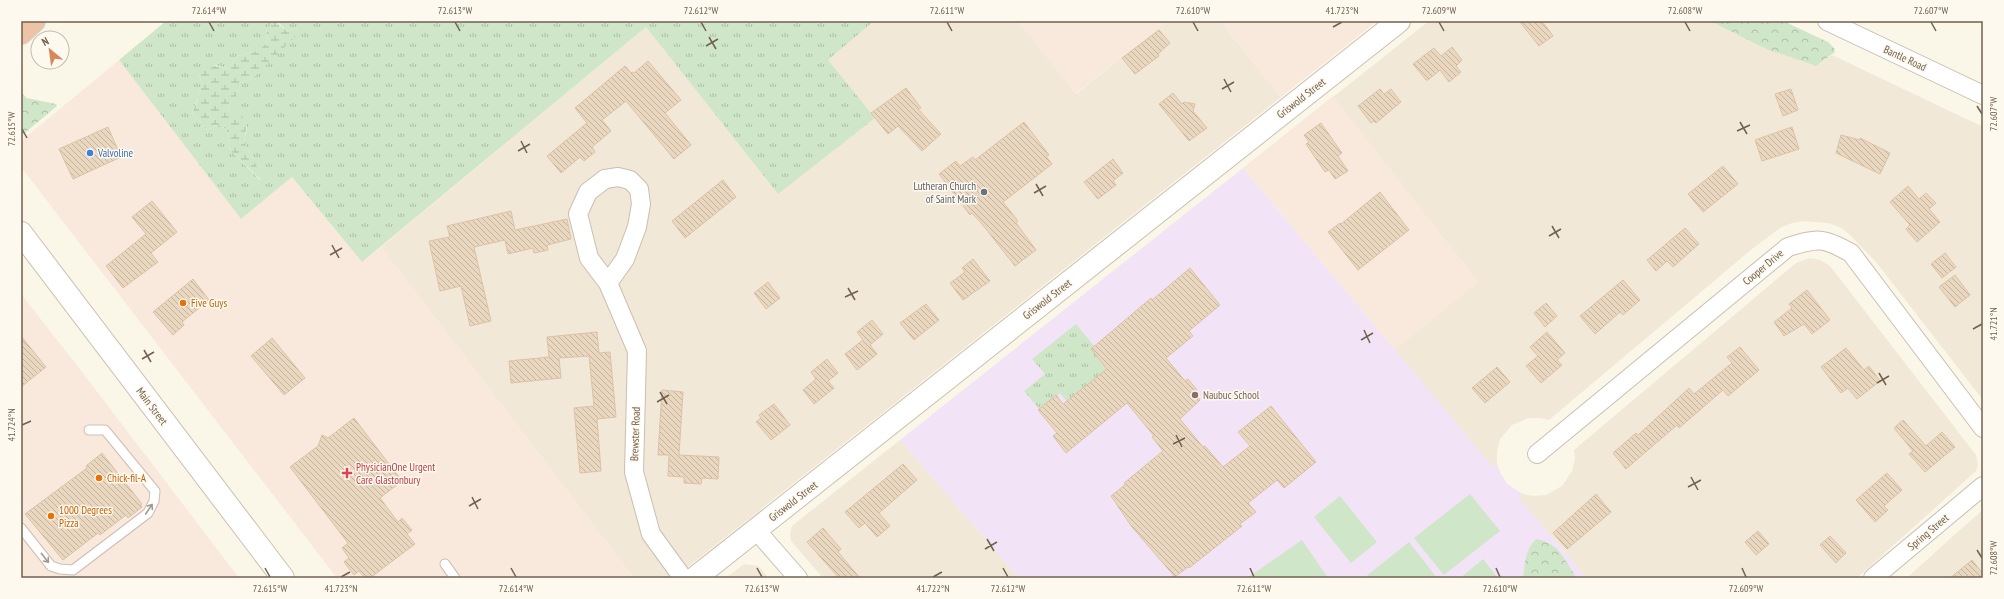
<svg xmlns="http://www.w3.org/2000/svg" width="2004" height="599" font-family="'PT Sans Narrow',sans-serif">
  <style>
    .residential { fill: #f1e8d7 }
    .commercial { fill: #f9e9dd }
    .education { fill: #f2e4f6 }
    .grass { fill: url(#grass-tufts); fill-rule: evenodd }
    .forest { fill: url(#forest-crowns) }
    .wetland { fill: url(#wetland-marsh) }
    .garden { fill: #d0e6c8 }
    .building { fill: url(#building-back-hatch); stroke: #ddc2a5 }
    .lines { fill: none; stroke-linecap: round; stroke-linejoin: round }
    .service-casing { stroke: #cbbfaf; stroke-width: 11 }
    .minor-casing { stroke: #cbbfaf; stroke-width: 20 }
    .secondary-casing { stroke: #cdc0ad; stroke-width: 24 }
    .motorway-casing { stroke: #d7d2ce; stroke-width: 24 }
    .service { stroke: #fff; stroke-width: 9 }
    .minor { stroke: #fff; stroke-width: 18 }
    .secondary { stroke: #fff; stroke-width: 22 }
    .motorway { stroke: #edc3a6; stroke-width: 22 }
    .oneway { stroke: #a3988d }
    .ticks { fill: none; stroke: #71604f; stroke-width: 1.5 }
    .shop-dot { fill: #3f7fe0; stroke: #fdf9ee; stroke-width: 1.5 }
    .worship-dot { fill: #6b7280; stroke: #fdf9ee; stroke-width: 1.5 }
    .food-dot { fill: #e8710a; stroke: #fdf9ee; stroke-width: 1.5 }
    .education-dot { fill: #8d6e63; stroke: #fdf9ee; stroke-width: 1.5 }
    .health-dot { fill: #e0444e; stroke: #fdf9ee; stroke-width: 1.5 }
    .labels { text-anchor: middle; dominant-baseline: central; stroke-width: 3; stroke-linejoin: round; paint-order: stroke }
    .street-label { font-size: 11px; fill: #71604f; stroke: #fdf9ee }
    .shop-label { font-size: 11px; fill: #366cbe; stroke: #fdf9ee; text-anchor: start }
    .worship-label { font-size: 11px; fill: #5b616d; stroke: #fdf9ee; text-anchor: end }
    .food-label { font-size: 11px; fill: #c56008; stroke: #fdf9ee; text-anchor: start }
    .education-label { font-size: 11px; fill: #785e54; stroke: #fdf9ee; text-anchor: start }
    .health-label { font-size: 11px; fill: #be3a42; stroke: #fdf9ee; text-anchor: start }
    .neatline { fill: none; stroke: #71604f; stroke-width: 1.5 }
    .ticks-label { font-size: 10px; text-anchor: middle; fill: #71604f }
  </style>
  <defs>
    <pattern id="grass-tufts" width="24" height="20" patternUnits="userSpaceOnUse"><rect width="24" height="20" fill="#d0e6c8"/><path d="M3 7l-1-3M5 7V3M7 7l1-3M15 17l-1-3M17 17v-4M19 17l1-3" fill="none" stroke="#adbea5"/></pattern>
    <pattern id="forest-crowns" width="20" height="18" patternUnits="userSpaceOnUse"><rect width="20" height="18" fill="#d0e6c8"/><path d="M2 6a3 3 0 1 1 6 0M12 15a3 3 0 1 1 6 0" fill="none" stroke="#adbea5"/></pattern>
    <pattern id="wetland-marsh" width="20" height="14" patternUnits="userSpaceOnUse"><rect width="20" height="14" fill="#d0e6c8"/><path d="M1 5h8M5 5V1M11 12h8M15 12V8" fill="none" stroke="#adbea5"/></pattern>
    <pattern id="building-back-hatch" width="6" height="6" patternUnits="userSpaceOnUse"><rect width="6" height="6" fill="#ead7c0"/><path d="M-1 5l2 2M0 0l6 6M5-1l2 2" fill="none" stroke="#c2b29e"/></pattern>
  </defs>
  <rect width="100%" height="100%" fill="#faf6e8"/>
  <g class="residential">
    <path d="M874 21H1018L1076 94 1167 21H1220L1281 97 674 578H634L381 247 646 27 778 194 828 60Z"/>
    <path d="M1429 21H1710L1766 49 1816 66 1832 55 1983 127V400L1876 262 1849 234 1840 227 1828 223 1804 221 1792 223 1780 228 1752 249 1549 420 1540 418H1528L1512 425 1500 439 1497 451V464L1493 467 1394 350 1478 282 1333 97Z"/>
    <path d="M1810 258 1820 260 1830 266 1976 455 1978 464 1976 471 1857 578H1587L1518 497 1523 494 1534 496 1546 495 1562 486 1572 471 1575 459 1574 450 1796 263Z"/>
    <path d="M900 440 1019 578H823L791 541 790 535 792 526Z"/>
    <path d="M1983 510V578H1907L1962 528Z"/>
    <path d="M744 564 758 566 769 578H726Z"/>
  </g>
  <g class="commercial">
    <path d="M1018 21H1167L1075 94Z"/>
    <path d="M1220 21H1377L1281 97Z"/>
    <path d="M119 60 241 219 292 177 362 262 381 247 634 578H337L21 167V141Z"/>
    <path d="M1333 96 1478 282 1395 350 1243 168Z"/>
    <path d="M21 294 79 368 239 578H21Z"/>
  </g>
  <path class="education" d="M1243 168 1493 467 1497 464 1501 474 1507 484 1523 494 1519 498 1587 578H1019L900 440Z"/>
  <g class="grass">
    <path d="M166 21H874L828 60 875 118 778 194 646 27 362 262 292 177 241 219 119 60ZM279 23 288 32 301 25 256 75 242 83 228 107 229 112 247 126 244 142 263 179 260 180 231 151C227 144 229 136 226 129L219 125 207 130 201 122 192 114 193 110 202 86 199 74 215 65 230 69 234 59 237 56 257 51 266 44 267 28Z"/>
    <path d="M1076 324 1111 366 1067 402 1060 393 1040 410 1024 391 1045 374 1032 359Z"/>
  </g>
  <g class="forest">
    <path d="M1710 21H1783L1828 42 1834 48 1835 52 1816 66 1766 49Z"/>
    <path d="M21 92 27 98 56 104 57 106 21 136Z"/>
    <path d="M1536 539C1560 543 1564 560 1577 578H1580H1523C1525 563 1525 550 1536 539Z"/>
  </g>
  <path class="wetland" d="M275 21 288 32 301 25 303 29 256 75 242 83 228 107 229 112 239 113 247 122 244 142 264 180 262 181 231 151C227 144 229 136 226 129L219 125 207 130 201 122 192 114 202 86 199 74C206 61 219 67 230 69L234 59 237 56 257 51 266 44 267 28Z"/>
  <g class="garden">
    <path d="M1470 494 1500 531 1444 575 1414 538Z"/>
    <path d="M1340 496 1377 542 1351 563 1314 517Z"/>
    <path d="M1302 540 1328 578H1247Z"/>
    <path d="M1409 542 1437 578H1364Z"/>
    <path d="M1483 559 1498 578H1460Z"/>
  </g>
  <g class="building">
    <path d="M1519 21H1542L1553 36 1539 46Z"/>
    <path d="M1159 30 1170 43 1158 54 1159 56 1135 74 1122 58Z"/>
    <path d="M1452 47 1462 60 1456 66 1461 72 1449 82 1440 70 1428 80H1426L1413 64 1434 48 1441 56Z"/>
    <path d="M648 61 681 100 665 113 691 145 674 159 626 101 602 120 611 131 592 147 595 152 584 161 580 157 561 173 547 156 587 123 575 108 625 66 631 73 632 72 634 73Z"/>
    <path d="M906 88 921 108 918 109 941 134 922 151 898 126 888 134 871 113Z"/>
    <path d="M1380 89 1384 94 1391 89 1401 102 1376 123 1374 121 1371 123 1358 106Z"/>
    <path d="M1791 89 1798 110 1783 116 1775 94Z"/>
    <path d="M1173 93 1182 104 1184 102 1195 104 1193 111 1207 128 1189 141 1159 104Z"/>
    <path d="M1024 122 1049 155 1046 156 1052 164 1003 202 1018 221 1016 223 1036 250 1015 266 982 224 972 213 970 215 939 174 956 161 960 166 973 157 975 160Z"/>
    <path d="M1321 123 1342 153 1338 156 1348 171 1335 179 1329 170 1325 172 1306 144 1309 142 1304 135Z"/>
    <path d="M108 127 121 157 73 179 59 149Z"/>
    <path d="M1792 127 1799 149 1762 161 1755 140Z"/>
    <path d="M1841 135 1860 140V138L1890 153 1880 174 1836 153Z"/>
    <path d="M1113 159 1123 173 1113 181 1116 185 1098 199 1084 182Z"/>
    <path d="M1723 166 1738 184 1703 212 1688 194Z"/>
    <path d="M723 180 736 197 685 238 672 221Z"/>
    <path d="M1908 186 1919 199 1926 193 1936 203 1929 209 1940 222 1917 242 1906 229 1910 225 1890 202Z"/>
    <path d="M1380 192 1409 230 1358 270 1328 232 1340 223 1341 224Z"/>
    <path d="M152 201 177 232 151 253 158 262 123 288 106 266 146 234 132 217Z"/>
    <path d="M511 211 515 230 567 219 571 239 547 245 548 250 534 253 533 248 508 254 505 240 474 247 491 321 470 326 461 286 440 291 429 241 450 237 447 226Z"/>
    <path d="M1685 228 1699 244 1673 267 1667 261 1656 271 1647 260Z"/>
    <path d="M1945 253 1956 267 1942 278 1931 264Z"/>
    <path d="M973 259 990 281 963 300 950 283 965 272 962 268Z"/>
    <path d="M1190 268 1220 305 1189 331 1193 336 1166 358 1185 381 1188 379 1197 390 1194 392 1200 400 1180 419 1203 447 1205 446 1223 467 1250 446 1238 432 1271 406 1316 462 1284 488 1277 480 1248 503 1256 512 1240 524 1242 526 1189 568 1188 567 1175 577 1132 527 1111 496 1126 484 1124 483 1163 451 1152 437 1154 436 1127 403 1066 453 1053 436 1057 433 1038 410 1056 395 1063 404 1107 369 1091 349 1151 298 1152 300Z"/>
    <path d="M1955 275 1970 295 1955 307 1939 287Z"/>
    <path d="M193 279 209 300 182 322 184 325 173 335 153 312Z"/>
    <path d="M1623 280 1640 300 1623 315 1620 312 1595 334 1580 316Z"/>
    <path d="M768 282 780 298 766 309 754 293Z"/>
    <path d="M1807 290 1830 320 1812 334 1804 324 1784 336 1774 322 1792 308 1789 304Z"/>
    <path d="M1546 303 1557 316 1545 327 1534 313Z"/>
    <path d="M926 304 939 320 914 340 900 323Z"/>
    <path d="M872 320 883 334 870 345 877 354 857 370 845 354 863 340 857 332Z"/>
    <path d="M597 332 599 353 610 352 616 417 597 419 601 471 580 473 574 408 594 406 589 356 559 358 561 378 511 383 509 361 549 357 547 337Z"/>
    <path d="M1547 332 1565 353 1557 360 1562 365 1541 383 1526 366 1538 356 1530 347Z"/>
    <path d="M21 336 46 367 21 387Z"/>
    <path d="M272 338 305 378 284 395 251 356Z"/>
    <path d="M1740 347 1759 370 1728 396 1723 390 1679 428 1677 425 1626 469 1613 453 1636 433 1638 435 1689 388 1694 394 1732 363 1727 357Z"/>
    <path d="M1846 348 1864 370 1869 366 1880 381 1857 399 1848 388 1841 393 1821 367Z"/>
    <path d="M827 359 838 373 828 381 834 388 814 404 803 390 816 379 811 372Z"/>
    <path d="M1497 367 1510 382 1485 403 1472 388Z"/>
    <path d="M662 390 683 392 679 455 719 457 718 479 702 478 701 484 684 483V477L668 476 669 455H658Z"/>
    <path d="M774 404 790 425 771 440 756 422 761 418 759 415Z"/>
    <path d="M354 418 402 481 380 498 398 522 402 518 412 530 407 534 415 544 370 578H365L359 571 354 575 344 562 349 558 342 548 348 543 290 467 318 446 322 435 328 438Z"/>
    <path d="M1903 420 1926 446 1942 432 1955 447 1925 472 1909 454 1913 451 1894 428Z"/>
    <path d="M102 453 142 504 140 505 142 507 128 518 126 515 100 535 98 533 63 560 25 514 87 468 86 466Z"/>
    <path d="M903 464 917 480 879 513 890 526 877 537 865 523 859 528 845 512Z"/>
    <path d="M1887 473 1902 490 1884 506 1888 510 1875 522 1856 500Z"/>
    <path d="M1596 494 1611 512 1567 549 1553 533Z"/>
    <path d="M823 528 841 549 838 552 860 578H839L807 542Z"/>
    <path d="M1758 531 1769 544 1756 555 1745 542Z"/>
    <path d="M1830 536 1846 553 1836 563 1820 545Z"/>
    <path d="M1972 560 1983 574V578H1950Z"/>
  </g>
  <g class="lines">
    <defs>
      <g id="service">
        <path d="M21 528 51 566 60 569 73 570 148 513 154 501 155 491 105 430H89"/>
        <path d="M445 564 455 578"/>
      </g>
      <g id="minor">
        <path d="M1827 21 1983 95"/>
        <path d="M608 283 625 259 637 227 641 204 639 189 630 180 618 177 605 179 588 192 578 214 589 258 608 283 637 351 634 472 651 534 683 578"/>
        <path d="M1537 454 1788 247C1818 238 1823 237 1851 253L1983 428"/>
        <path d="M756 530 798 578"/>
        <path d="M1873 578 1983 486"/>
      </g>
      <g id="secondary">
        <path d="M21 233 283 578"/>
        <path d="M695 578 1399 21"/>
      </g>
      <path id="motorway" d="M21 33 34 21"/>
    </defs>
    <use href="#service" class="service-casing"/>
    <use href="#minor" class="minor-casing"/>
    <use href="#secondary" class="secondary-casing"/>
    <use href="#motorway" class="motorway-casing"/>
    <use href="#service" class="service"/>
    <use href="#minor" class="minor"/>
    <use href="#secondary" class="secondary"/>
    <use href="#motorway" class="motorway"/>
  </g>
  <defs><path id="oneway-shaft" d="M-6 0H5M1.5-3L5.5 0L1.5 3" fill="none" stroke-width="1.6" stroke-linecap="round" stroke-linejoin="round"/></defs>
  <g class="oneway">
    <use href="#oneway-shaft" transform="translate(149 509) rotate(-56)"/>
    <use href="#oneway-shaft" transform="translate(45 558) rotate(52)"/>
  </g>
  <path class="ticks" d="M209 22 214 31M455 22 460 31M701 22 706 31M947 22 952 31M1193 22 1198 31M1439 22 1444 31M1685 22 1690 31M1931 22 1936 31M1333 27 1342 22M709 37 716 49M706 46 718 39M1224 79 1231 92M1222 89 1234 82M1977 106 1982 114M1740 122 1747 134M22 129 27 138M1737 131 1750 125M521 141 527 153M518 151 530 144M1036 184 1043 196M1034 193 1046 186M1552 226 1559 238M1549 236 1561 229M332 245 339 258M330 255 342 248M848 288 855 300M845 297 858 291M1973 329 1982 324M1364 330 1370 343M1361 340 1373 333M144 350 151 362M142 359 154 352M1879 373 1886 385M1877 383 1889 376M660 392 667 404M657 402 669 395M22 425 31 421M1176 435 1182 447M1173 444 1185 438M1691 477 1698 490M1688 487 1701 480M472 497 478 509M469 506 481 499M987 539 994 551M985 549 997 542M1977 550 1982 558M265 568 270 577M511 568 516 577M757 568 762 577M1003 568 1008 577M1250 568 1254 577M1496 568 1500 577M1742 568 1746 577M341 577 350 572M933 577 942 572"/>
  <circle class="shop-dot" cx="90" cy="153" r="4"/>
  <circle class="worship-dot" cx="984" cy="192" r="4"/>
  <g class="food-dot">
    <circle cx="183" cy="303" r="4"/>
    <circle cx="99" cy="478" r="4"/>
    <circle cx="51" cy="516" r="4"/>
  </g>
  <circle class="education-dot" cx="1195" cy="395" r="4"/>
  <path class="health-dot" d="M345 467h4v4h4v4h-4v4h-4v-4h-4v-4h4z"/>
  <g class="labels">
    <g class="street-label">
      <text transform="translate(1905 58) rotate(25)">Bantle Road</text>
      <text transform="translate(1301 98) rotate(-38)">Griswold Street</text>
      <text transform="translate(1763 267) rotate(-40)">Cooper Drive</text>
      <text transform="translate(1047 299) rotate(-38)">Griswold Street</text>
      <text transform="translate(152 406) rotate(53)">Main Street</text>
      <text transform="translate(635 434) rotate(-88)">Brewster Road</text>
      <text transform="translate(793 501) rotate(-38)">Griswold Street</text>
      <text transform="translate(1928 532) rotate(-40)">Spring Street</text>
    </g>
    <g class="shop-label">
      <text x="98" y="153">Valvoline</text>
    </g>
    <g class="worship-label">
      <text x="976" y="186">Lutheran Church<tspan x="976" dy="13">of Saint Mark</tspan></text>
    </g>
    <g class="food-label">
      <text x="191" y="303">Five Guys</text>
      <text x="107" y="478">Chick-fil-A</text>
      <text x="59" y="510">1000 Degrees<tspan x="59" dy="13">Pizza</tspan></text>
    </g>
    <g class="education-label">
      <text x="1203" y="395">Naubuc School</text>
    </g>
    <g class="health-label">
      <text x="356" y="467">PhysicianOne Urgent<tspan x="356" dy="13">Care Glastonbury</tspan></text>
    </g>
  </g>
  <rect width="2004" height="599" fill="none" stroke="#fdf9ee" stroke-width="44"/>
  <g transform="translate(50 50) rotate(331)"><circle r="19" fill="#fdf9ee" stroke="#c5bcae"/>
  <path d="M0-3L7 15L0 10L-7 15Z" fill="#d6885b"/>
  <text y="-6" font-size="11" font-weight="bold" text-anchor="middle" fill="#71604f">N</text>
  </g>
  <rect x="22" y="22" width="1960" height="555" class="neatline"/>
  <g class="ticks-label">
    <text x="209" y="14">72.614°W</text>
    <text x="455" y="14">72.613°W</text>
    <text x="701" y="14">72.612°W</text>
    <text x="947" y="14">72.611°W</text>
    <text x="1193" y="14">72.610°W</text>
    <text x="1342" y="14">41.723°N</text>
    <text x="1439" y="14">72.609°W</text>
    <text x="1685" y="14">72.608°W</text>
    <text x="1931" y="14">72.607°W</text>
    <text transform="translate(1993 114) rotate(-90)" y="4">72.607°W</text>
    <text transform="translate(11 129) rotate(-90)" y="4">72.615°W</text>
    <text transform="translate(1993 324) rotate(-90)" y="4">41.721°N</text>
    <text transform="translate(11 425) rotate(-90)" y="4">41.724°N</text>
    <text transform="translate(1993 558) rotate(-90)" y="4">72.608°W</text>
    <text x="270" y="592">72.615°W</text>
    <text x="341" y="592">41.723°N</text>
    <text x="516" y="592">72.614°W</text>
    <text x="762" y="592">72.613°W</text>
    <text x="933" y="592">41.722°N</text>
    <text x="1008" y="592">72.612°W</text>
    <text x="1254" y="592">72.611°W</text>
    <text x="1500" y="592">72.610°W</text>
    <text x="1746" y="592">72.609°W</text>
  </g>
</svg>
